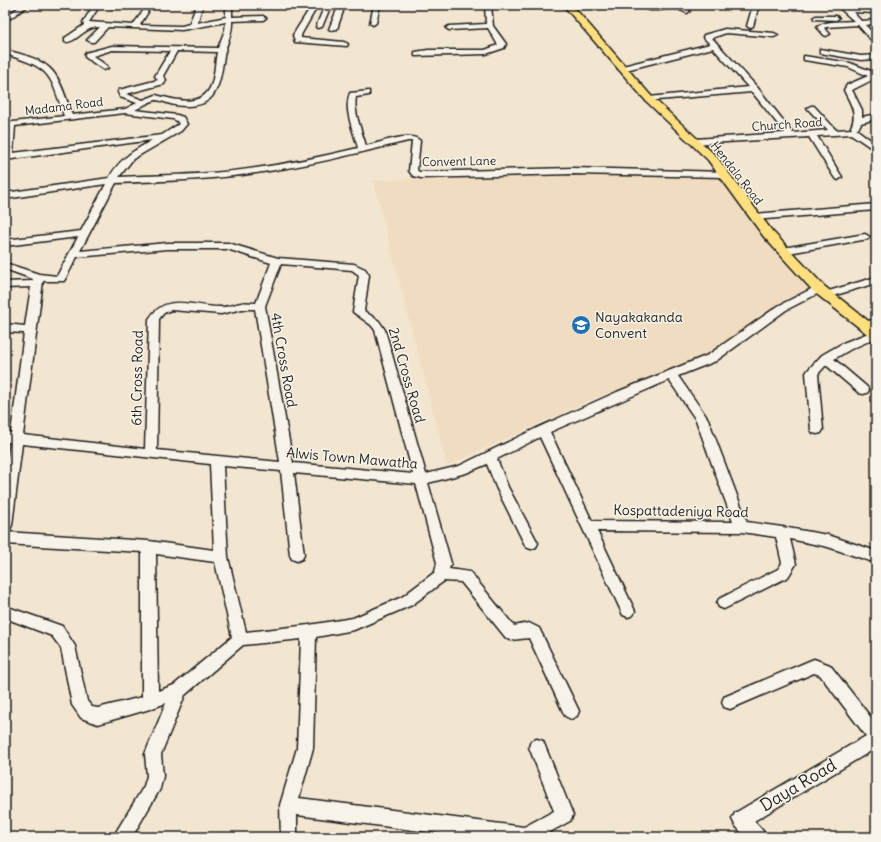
<svg xmlns="http://www.w3.org/2000/svg" width="881" height="842" font-family="Delius,sans-serif">
  <style>
    .built { fill: #f0ddc1 }
    .lines { fill: none; stroke-linecap: round; stroke-linejoin: round }
    .minor-casing { stroke: #1c1c1c; stroke-width: 3 }
    .major-casing { stroke: #1c1c1c; stroke-width: 3 }
    .minor { fill: #f7f3e8; fill-rule: evenodd }
    .major { fill: #fedf80; fill-rule: evenodd }
    .labels { text-anchor: middle; dominant-baseline: central; stroke-width: 3; stroke-linejoin: round; paint-order: stroke }
    .far-street-label { font-size: 12px; fill: #1c1c1c; stroke: #f7f3e8 }
    .poi-label { font-size: 14px; fill: #1c1c1c; stroke: #f7f3e8; text-anchor: start }
    .street-label { font-size: 14px; fill: #1c1c1c; stroke: #f7f3e8 }
    .near-street-label { font-size: 17px; fill: #1c1c1c; stroke: #f7f3e8 }
  </style>
  <rect width="100%" height="100%" fill="#f3e6d1"/>
  <filter id="ink" filterUnits="userSpaceOnUse"><feTurbulence type="fractalNoise" baseFrequency=".025" numOctaves="2"/><feDisplacementMap in="SourceGraphic" scale="8" xChannelSelector="R" yChannelSelector="G"/><feConvolveMatrix kernelMatrix="1 2 1 2 8 2 1 2 1" color-interpolation-filters="sRGB"/></filter>
  <g filter="url(#ink)">
    <path class="built" d="M614 175 719 176 759 229 812 291 764 312 738 338 704 359 593 399 447 466 373 180Z"/>
    <g class="lines">
      <defs>
        <g id="minor">
          <path d="M22 5H29L5 22V17Z"/>
          <path d="M94 5H100L89 22 133 25 143 11 145 10 148 12 140 25 182 26 189 24 197 5H203L197 23 226 17V5H232V17L263 16 266 18 263 20 232 21C233 33 226 44 224 56 219 89 216 111 175 105 169 104 163 101 157 100 151 100 141 107 135 110L177 115 183 117 187 124 181 131 133 159 119 177C164 175 211 175 256 168 291 163 325 156 358 148 354 132 343 109 350 93L369 91V95L356 97C353 112 362 131 366 146 379 143 412 130 420 141L417 170 419 172 573 168 726 172 727 174 726 176 723 177 573 174 421 178 413 176 409 171 412 141H408C358 153 308 166 256 173 210 180 162 181 116 183L80 251 167 243H228L278 258 354 264 365 269 369 275 364 311 379 321 385 330 426 474 459 466 539 427 617 392 708 355 778 306 815 287H823L824 289 823 291 786 310 716 361 678 376 708 419 747 522 782 527 828 535 876 551V563L828 547 790 539 796 564 788 577 724 609 719 607 717 603 719 599 778 569 782 563 776 537 742 532 597 531 635 611 633 615 628 617 623 615 540 437 497 459 508 487 538 543 536 547 531 549 526 547 496 487 487 464 466 473 428 483 451 563 449 569 470 572 514 626 529 623 539 628 579 711 577 716 571 719 565 716 529 638 511 640 506 638 461 582 444 581 412 605 354 630 316 637 313 748 299 798 524 827 554 811 529 747 531 741 537 739 543 741 573 815 570 821 541 837H467L297 815V832L299 837H281L280 805 297 748 301 639 243 645 185 695 161 754 163 776 160 789 132 837H113L144 786 147 776 145 754 166 703 150 709 98 724 81 718 72 705 61 648 52 636 5 618V606L62 626 75 646 87 701 92 707 98 708 142 697V552L5 544V532L149 541 214 550 210 464 22 444 12 525 10 529 5 530V479L10 442H5V432L11 433 24 333 5 332V324L25 326 31 287 5 288V282L32 281 33 279 5 269V263L39 274 57 276 78 237 5 246V240L81 231 106 184 5 199V193L109 178C120 158 134 151 152 140L5 160 7 127H5V123L64 116C50 72 50 68 5 54V50C54 62 56 68 72 115L125 109 137 103 120 97 118 92 119 90 158 80 155 76 170 51 112 50 93 56 107 66 108 68 104 70 85 57V53L112 46 218 48 225 30 226 22 182 30 108 27 94 42H91L87 40 100 27C84 26 77 43 65 42V38L84 25 83 22ZM177 51 217 52C215 62 215 73 212 83 204 109 175 100 156 95L143 100 126 94 164 84 166 80 163 76ZM125 113 173 119 177 121 179 124 162 135 13 153 15 126ZM167 249H227L271 263 256 303C251 303 246 302 241 303 234 304 226 308 219 307 193 307 166 292 149 319L145 449 23 435 43 281H64L77 257ZM281 264 352 270 359 275 353 312 371 325 375 330 413 474 293 463 265 306ZM242 309H255L280 462 157 450 159 319 164 313 171 310 221 314ZM669 380 696 420 733 522 592 521 550 432ZM223 466 281 471 290 555 292 559 297 561 302 559 304 555 294 473 416 484 437 563 435 572 402 597 353 618 309 625 246 632 228 557ZM156 554 215 562 232 637 174 685 158 691Z"/>
          <path d="M109 5H116L112 8 110 7Z"/>
          <path d="M312 5H318L301 35V38L344 42 348 44 347 46 295 42 293 35Z"/>
          <path d="M325 5H331L322 27 317 28 316 27Z"/>
          <path d="M339 5H345L337 29 331 30 329 29Z"/>
          <path d="M374 5H380L376 23 373 25 370 23Z"/>
          <path d="M485 5H491L493 26 506 44 504 48 486 54 415 56V52L428 50H485L498 45 488 28 449 30 446 28 449 26 486 24Z"/>
          <path d="M639 5C644 5 650 6 655 6 667 6 681 2 690 11L687 13C684 12 681 10 678 9 664 7 650 15 639 5Z"/>
          <path d="M753 5H759L753 26 750 28 747 26Z"/>
          <path d="M836 5H844L849 8 876 9V13L853 12 861 21 876 20V24L865 25 876 36V42H873L858 25 826 27 824 28 830 34 826 36 824 35 817 27C826 20 843 22 854 21Z"/>
          <path d="M816 16H836L839 18 836 20 814 19V17Z"/>
          <path d="M725 29 774 33 778 35 774 37 726 33 712 38 757 87 793 133 828 130 807 108 811 106H814L836 130 852 129 851 127C858 113 850 103 844 90L847 85 868 76 848 67 804 60V56L850 63 876 73V78L852 90 862 110V117L876 114V119L861 123 858 129H856L876 144V151L851 134 817 136 842 177 838 180 834 177 809 137 692 144 691 142 695 139 785 133 752 92 646 101V97H649L748 87 713 48 622 71 618 69 619 67 710 44 703 37 704 35Z"/>
          <path d="M820 49 861 56 876 55V59L861 60 820 53Z"/>
          <path d="M876 204V210L755 220 750 217 755 214Z"/>
          <path d="M865 234 870 237 868 239 783 254 778 251 783 248Z"/>
          <path d="M876 277V283L826 298 821 295 822 293Z"/>
          <path d="M876 319V327L865 330 861 329 860 326 861 323Z"/>
          <path d="M876 330V338L851 349 834 359 867 387 869 390 867 393 863 394 859 393 826 365 818 374 823 430 821 433 817 434 813 433 811 430 806 373 808 370 822 355 843 343Z"/>
          <path d="M814 659 830 665 876 724V748L754 821 763 831 766 837H745L735 825 732 819 735 813 866 736 820 675 814 673 730 709 724 707 722 702 724 697Z"/>
        </g>
        <path id="major" d="M563 5H572L652 97 716 156 772 231 824 286 876 327V339L871 337 814 292 764 237 708 160 646 101Z"/>
      </defs>
      <use href="#minor" class="minor-casing"/>
      <use href="#major" class="major-casing"/>
      <use href="#minor" class="minor"/>
      <use href="#major" class="major"/>
    </g>
  </g>
  <defs>
    <symbol id="school-disc" viewBox="-11 -11 22 22"><circle r="9.5" fill="#1f6fb2" stroke="#f7f3e8"/><path d="M0-5L7-2L0 1L-7-2ZM-4 1L0 2.5L4 1V4Q0 6-4 4Z" fill="#fff"/></symbol>
  </defs>
  <g fill-rule="evenodd">
    <use href="#school-disc" x="570" y="314" width="22" height="22"/>
  </g>
  <g class="labels">
    <g class="far-street-label">
      <text transform="translate(64 106) rotate(-7)">Madama Road</text>
      <text transform="translate(787 124) rotate(-4)">Church Road</text>
      <text transform="translate(459 161) rotate(-1)">Convent Lane</text>
      <text transform="translate(737 173) rotate(52)">Hendala Road</text>
    </g>
    <g class="poi-label">
      <text x="595" y="317">Nayakakanda<tspan x="595" dy="16">Convent</tspan></text>
    </g>
    <g class="street-label">
      <text transform="translate(284 360) rotate(80)">4th Cross Road</text>
      <text transform="translate(407 375) rotate(74)">2nd Cross Road</text>
      <text transform="translate(137 378) rotate(-89)">6th Cross Road</text>
      <text transform="translate(352 458) rotate(5)">Alwis Town Mawatha</text>
      <text transform="translate(681 511) rotate(1)">Kospattadeniya Road</text>
    </g>
    <g class="near-street-label">
      <text transform="translate(798 785) rotate(-31)">Daya Road</text>
    </g>
  </g>
  <rect width="881" height="842" fill="none" stroke="#f7f3e8" stroke-width="20"/>
  <rect x="10" y="10" width="861" height="822" fill="none" stroke="#1c1c1c" stroke-width="1.5" filter="url(#ink)"/>
</svg>
